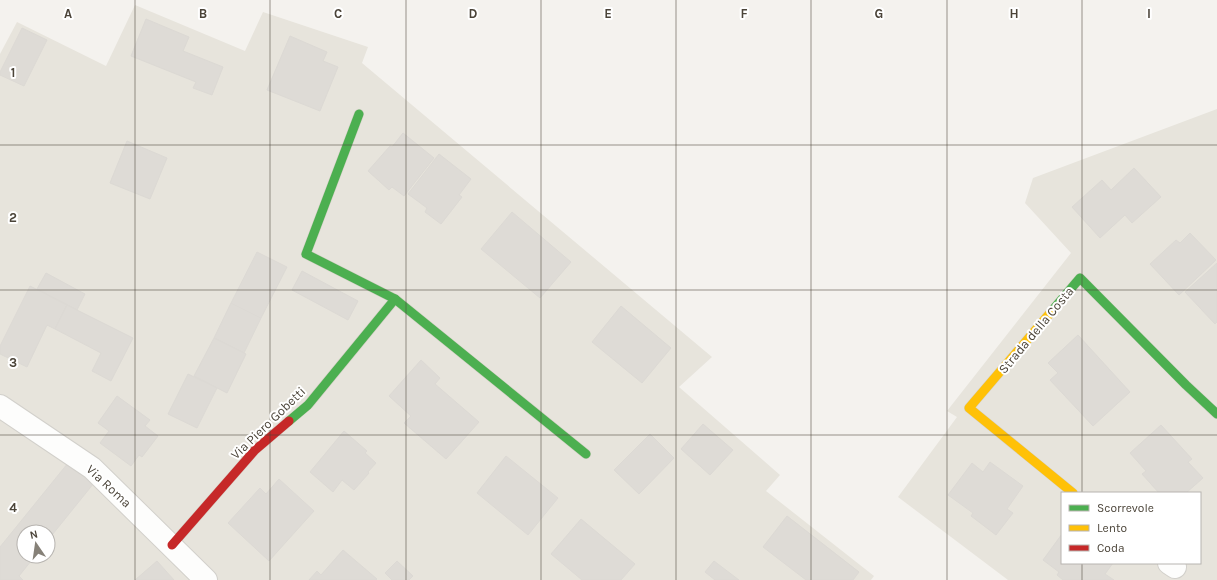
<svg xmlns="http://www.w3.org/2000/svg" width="1217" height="580" font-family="Karla,sans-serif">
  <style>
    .residential { fill: #e7e4dc; fill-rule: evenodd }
    .building { fill: #dedbd6; stroke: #dcd9d4 }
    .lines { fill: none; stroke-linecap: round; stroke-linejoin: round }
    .street-casing { stroke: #d2d0cb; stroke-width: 24 }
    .fast-casing { stroke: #d3cfc5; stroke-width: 10 }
    .slow-casing { stroke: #d3cfc5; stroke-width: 10 }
    .jam-casing { stroke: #d3cfc5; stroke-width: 10 }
    .street { stroke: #fdfdfc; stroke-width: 22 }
    .fast { stroke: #4caf50; stroke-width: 9 }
    .slow { stroke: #ffc107; stroke-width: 9 }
    .jam { stroke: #c62828; stroke-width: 9 }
    .grid { fill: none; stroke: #4b4439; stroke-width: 1; stroke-opacity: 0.55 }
    .labels { text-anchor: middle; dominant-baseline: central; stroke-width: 4; stroke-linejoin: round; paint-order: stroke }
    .street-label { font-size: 13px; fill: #4b4439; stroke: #fff }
    .grid-label { font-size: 13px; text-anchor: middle; font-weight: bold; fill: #4b4439; stroke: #fff; stroke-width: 4; stroke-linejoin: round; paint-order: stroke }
  </style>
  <rect width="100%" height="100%" fill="#f4f2ee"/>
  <g class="residential">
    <path d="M135 5 245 51 263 12 368 47 362 63 712 357 679 387 780 475 766 491 874 576 871 580H0V54L17 22 106 66ZM24 532H48V556H24Z"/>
    <path d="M1217 109V580H1008L898 497 957 417 947 411 1071 253 1025 203 1033 178ZM1062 493H1200V563H1062Z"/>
  </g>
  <g class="building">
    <path d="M146 19 189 37 183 51 223 67 212 95 193 88 196 82 131 56Z"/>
    <path d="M22 28 47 40 24 86 0 75V72Z"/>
    <path d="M290 36 327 52 323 61 338 67 320 111 267 90Z"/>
    <path d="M403 133 434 158 404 196 392 187 389 190 368 171 390 146 392 147Z"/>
    <path d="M127 141 167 158 150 199 110 183Z"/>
    <path d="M439 154 471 179 459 195 462 197 441 224 425 212 427 208 408 194Z"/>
    <path d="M1134 168 1161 197 1132 223 1125 215 1100 238 1072 207 1102 180 1111 190Z"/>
    <path d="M512 212 571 262 540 298 481 249Z"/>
    <path d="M1190 233 1216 260 1179 295 1150 264 1176 240 1180 243Z"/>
    <path d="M257 252 287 267 261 318 231 303Z"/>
    <path d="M1217 263V322L1215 324 1185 292Z"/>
    <path d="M302 271 358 301 348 320 292 290Z"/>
    <path d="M46 273 85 294 77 310 37 289Z"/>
    <path d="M30 286 67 305 55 329 47 325 27 367 0 354V346Z"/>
    <path d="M231 303 261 318 244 353 214 338Z"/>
    <path d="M67 305 133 338 111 381 92 371 101 353 55 329Z"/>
    <path d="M621 306 671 348 642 383 592 342Z"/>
    <path d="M1078 335 1130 392 1093 426 1050 380 1058 373 1048 363Z"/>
    <path d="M214 338 246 354 227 393 194 376Z"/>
    <path d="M421 360 440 378 435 384 479 422 446 459 404 423 411 416 389 396Z"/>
    <path d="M188 374 217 388 197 428 168 414Z"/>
    <path d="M117 396 150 420 145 426 158 436 142 457 139 455 131 466 100 443 109 431 98 423Z"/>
    <path d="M703 424 733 450 710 475 681 449Z"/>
    <path d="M1161 425 1192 459 1188 462 1203 478 1186 493H1159L1142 474 1146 471 1130 453Z"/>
    <path d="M344 431 367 451 365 453 376 463 368 472 369 473 354 490 342 480 333 492 310 472Z"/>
    <path d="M650 434 674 458 639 494 614 470Z"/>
    <path d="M506 456 558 498 528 535 477 493Z"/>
    <path d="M990 462 1023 486 1007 509 1013 513 996 535 971 516 973 513 948 495 972 463 983 472Z"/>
    <path d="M68 463 94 483 48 540V532H24V556H35L19 576 23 580H0V547Z"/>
    <path d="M279 479 314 511 269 561 228 523 260 488 266 494Z"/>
    <path d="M787 516 859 572 853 580H806L763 547Z"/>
    <path d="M581 519 635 564 621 580H582L551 554Z"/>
    <path d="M1062 534V563H1113L1105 574 1114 580H1063L1057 575 1059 572 1043 560Z"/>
    <path d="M343 550 377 579 376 580H309L317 571 321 575Z"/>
    <path d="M157 561 174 580H135Z"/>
    <path d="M397 561 413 576 409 580H392L385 573Z"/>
    <path d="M714 561 739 580H715L705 572Z"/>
  </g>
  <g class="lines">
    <defs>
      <g id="street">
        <path d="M0 406 92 468 206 580"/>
        <path d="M1169 563 1175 567"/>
      </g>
      <g id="fast">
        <path d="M395 299 586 454"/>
        <path d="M1051 312 1080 278 1186 385 1217 414"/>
        <path d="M289 421 308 405 395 299 306 254 359 114"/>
      </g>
      <path id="slow" d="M1051 312 969 408 1073 493"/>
      <path id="jam" d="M172 545 255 450 289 421"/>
    </defs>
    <use href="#street" class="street-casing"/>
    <use href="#fast" class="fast-casing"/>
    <use href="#slow" class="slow-casing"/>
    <use href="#jam" class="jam-casing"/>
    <use href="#street" class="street"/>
    <use href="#fast" class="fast"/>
    <use href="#slow" class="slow"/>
    <use href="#jam" class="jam"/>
  </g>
  <path class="grid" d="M135 0V580M270 0V580M406 0V580M541 0V580M676 0V580M811 0V580M947 0V580M1082 0V493M0 145H1217M0 290H1217M0 435H1217M1082 563V580"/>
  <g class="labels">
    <g class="street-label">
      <text transform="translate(1036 330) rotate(-50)">Strada della Costa</text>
      <text transform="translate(268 423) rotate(-44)">Via Piero Gobetti</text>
      <text transform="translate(109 486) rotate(43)">Via Roma</text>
    </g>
  </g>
  <g class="grid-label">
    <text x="68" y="18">A</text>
    <text x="203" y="18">B</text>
    <text x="338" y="18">C</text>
    <text x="473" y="18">D</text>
    <text x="608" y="18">E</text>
    <text x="744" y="18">F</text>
    <text x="879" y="18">G</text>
    <text x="1014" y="18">H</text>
    <text x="1149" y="18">I</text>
    <text x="13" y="77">1</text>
    <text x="13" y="222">2</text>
    <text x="13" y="367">3</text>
    <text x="13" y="512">4</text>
  </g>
  <rect x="1061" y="492" width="140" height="72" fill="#ffffff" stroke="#b7b4b0"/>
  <rect x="1069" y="505" width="20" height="6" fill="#4caf50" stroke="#b7b4b0"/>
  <text x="1097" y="512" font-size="12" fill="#4b4439">Scorrevole</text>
  <rect x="1069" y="525" width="20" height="6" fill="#ffc107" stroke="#b7b4b0"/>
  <text x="1097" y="532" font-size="12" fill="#4b4439">Lento</text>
  <rect x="1069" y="545" width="20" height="6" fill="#c62828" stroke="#b7b4b0"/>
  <text x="1097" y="552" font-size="12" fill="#4b4439">Coda</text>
  <g transform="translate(36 544) rotate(347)"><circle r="19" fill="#ffffff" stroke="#b7b4b0"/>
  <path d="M0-3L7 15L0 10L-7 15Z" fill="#868178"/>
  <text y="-6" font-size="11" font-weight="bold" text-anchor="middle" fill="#4b4439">N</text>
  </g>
</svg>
